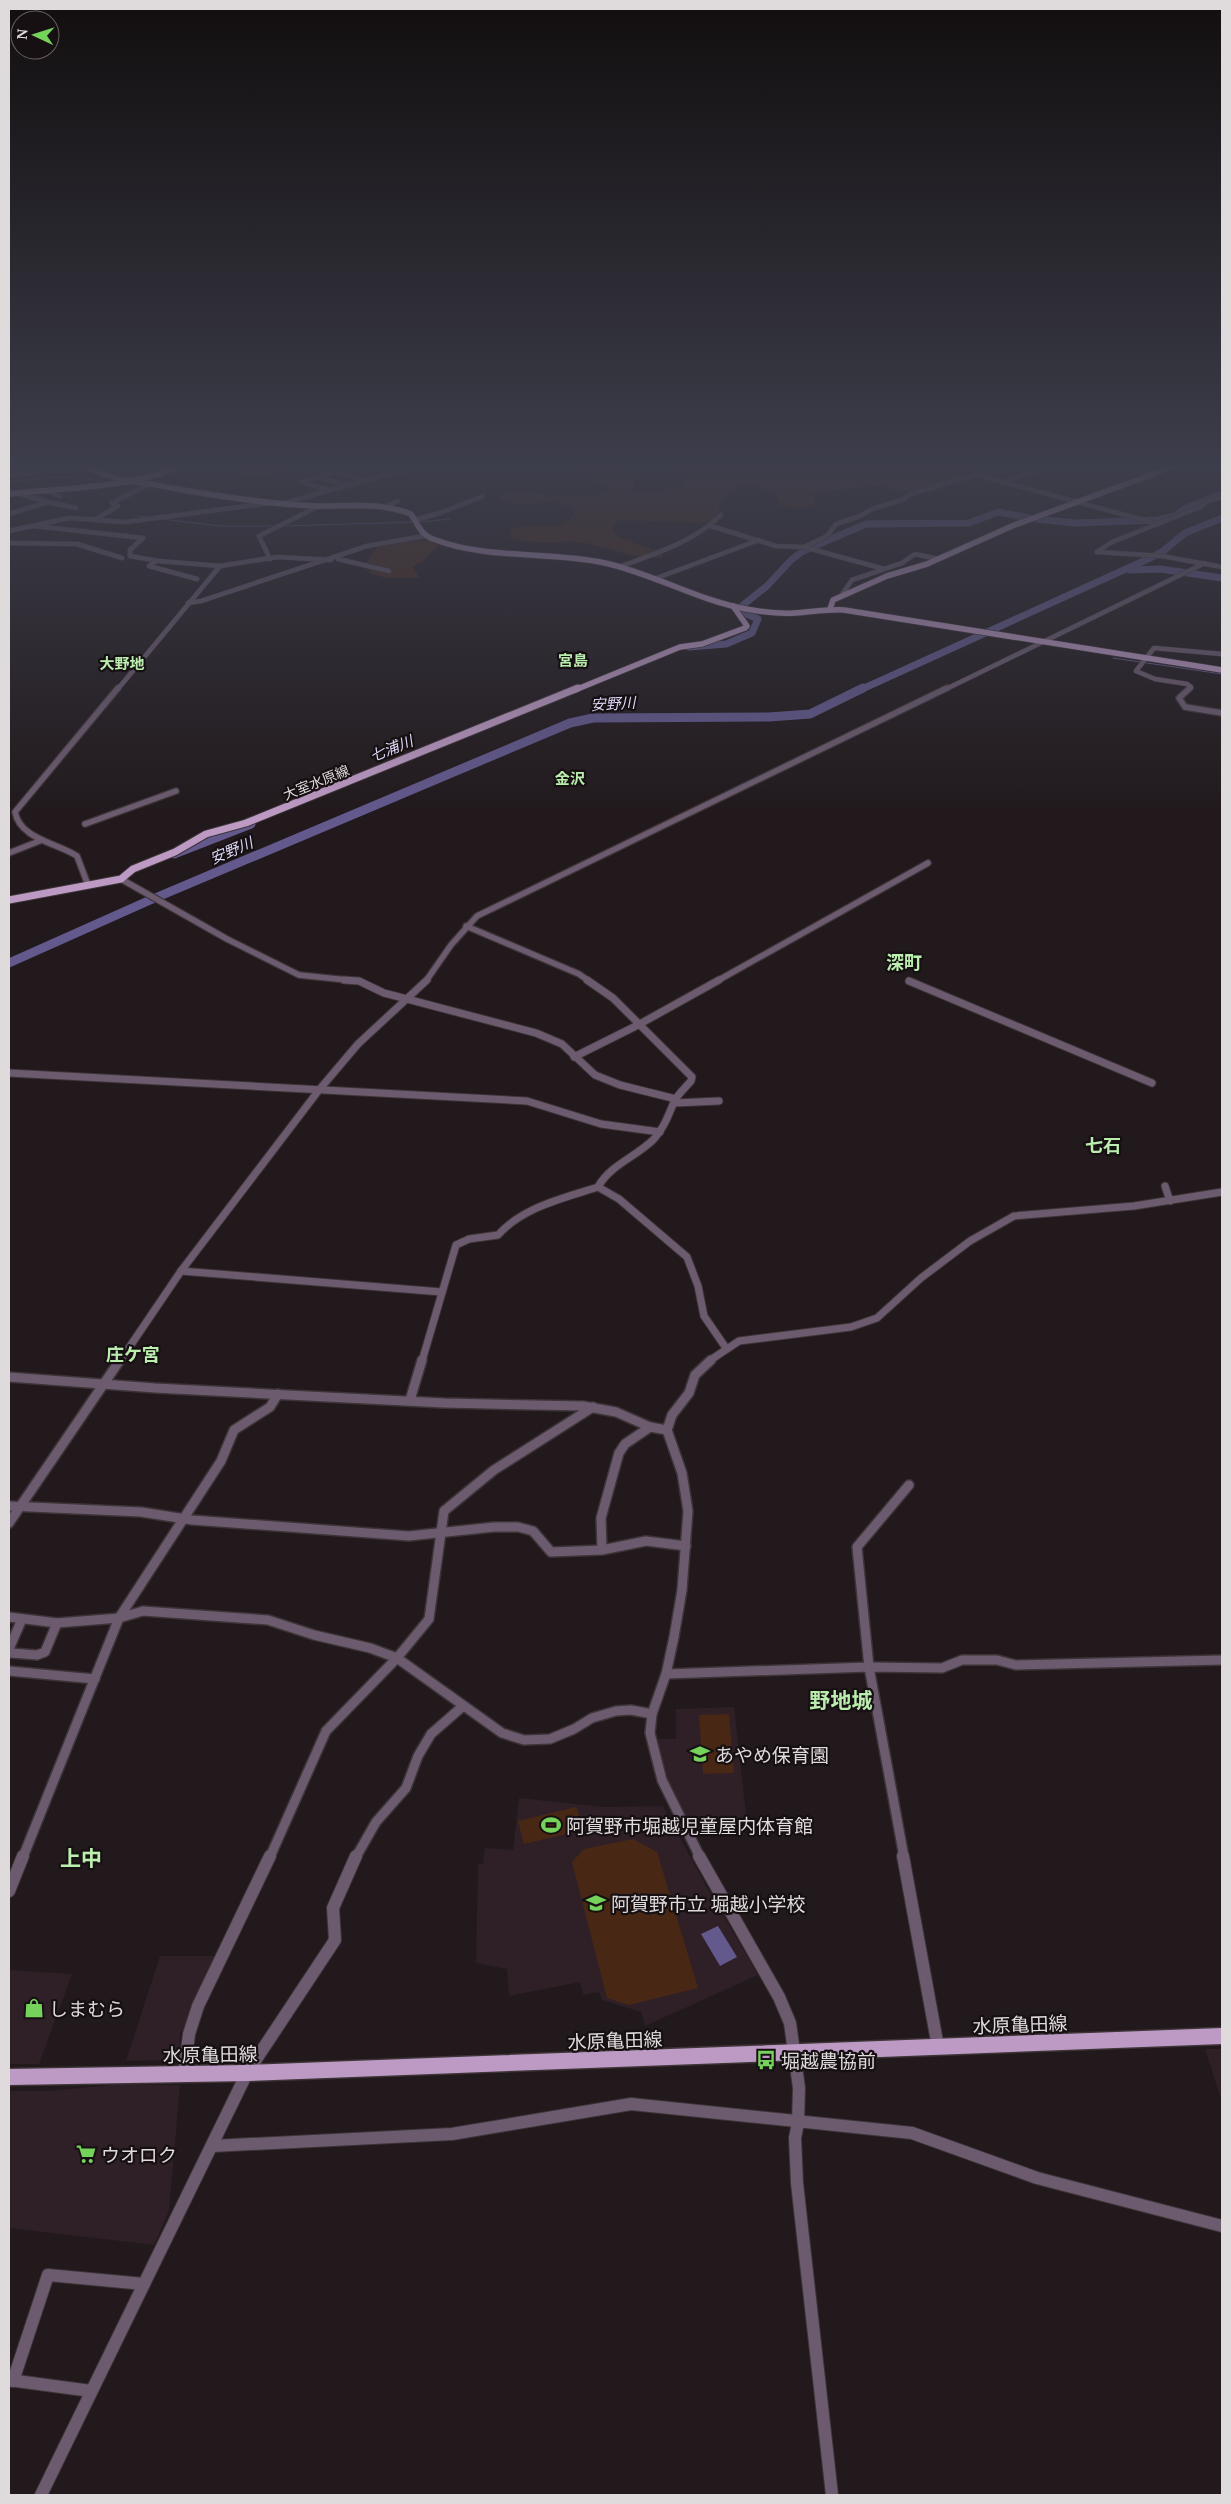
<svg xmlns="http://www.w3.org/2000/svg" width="1231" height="2504" font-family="'PT Serif','Noto Sans JP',serif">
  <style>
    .built { fill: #2e2026 }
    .green { fill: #482815 }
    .water { fill: #63598d }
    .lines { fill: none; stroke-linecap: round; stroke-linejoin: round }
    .stream { stroke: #63598d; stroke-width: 1 }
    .river-far1 { stroke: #63598d; stroke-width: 7 }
    .river { stroke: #63598d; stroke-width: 9 }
    .minor-far4-casing { stroke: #3c3437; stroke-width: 5.5 }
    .minor-far3-casing { stroke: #3c3437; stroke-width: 8 }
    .minor-far2-casing { stroke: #3c3437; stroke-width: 9 }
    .minor-far1-casing { stroke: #3c3437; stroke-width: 12 }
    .minor-casing { stroke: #3c3437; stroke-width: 14 }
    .major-far2-casing { stroke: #3c3437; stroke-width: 7 }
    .major-far1-casing { stroke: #3c3437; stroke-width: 9 }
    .major-casing { stroke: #3c3437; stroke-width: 19 }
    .minor-far4 { stroke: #6c5b6e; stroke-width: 4.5 }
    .minor-far3 { stroke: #6c5b6e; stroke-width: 5.5 }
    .minor-far2 { stroke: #6c5b6e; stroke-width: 7 }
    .minor-far1 { stroke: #6c5b6e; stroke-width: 9 }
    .minor { stroke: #6c5b6e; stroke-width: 12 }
    .major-far2 { stroke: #bd9ac4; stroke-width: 5.5 }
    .major-far1 { stroke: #bd9ac4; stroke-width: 7 }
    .major { stroke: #bd9ac4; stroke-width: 16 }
    .labels { text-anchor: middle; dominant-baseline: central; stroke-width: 4.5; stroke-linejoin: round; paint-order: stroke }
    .far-street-label { font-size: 14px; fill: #dfdadc; stroke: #171013 }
    .far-neighbourhood-label { font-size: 15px; font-weight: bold; fill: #bbeeae; stroke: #171013 }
    .far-water-label { font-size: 15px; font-style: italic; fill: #ded9fa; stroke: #171013 }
    .neighbourhood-label { font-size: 18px; font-weight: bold; fill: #bbeeae; stroke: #171013 }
    .near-poi-label { font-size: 19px; fill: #dfdadc; stroke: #171013; text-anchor: start }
    .near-street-label { font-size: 19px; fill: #dfdadc; stroke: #171013 }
    .near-neighbourhood-label { font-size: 21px; font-weight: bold; fill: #bbeeae; stroke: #171013 }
  </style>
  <rect width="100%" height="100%" fill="#21191c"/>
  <g class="built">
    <path d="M734 1707 747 1824 689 1827 672 1794 657 1739H676V1709Z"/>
    <path d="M519 1798 604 1807 663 1806 705 1884 758 1975 645 2026 641 2012 602 2000 599 1992 583 1995 580 1982 509 1996 507 1969 476 1963 478 1864H483L485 1848 513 1850Z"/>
    <path d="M160 1956H217L180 2034 179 2060 126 2061Z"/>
    <path d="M9 1970 72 1974 39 2064H9Z"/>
    <path d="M1222 2049V2102L1205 2049Z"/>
    <path d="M121 2084 180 2085 169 2211 154 2245 9 2228V2091H49Z"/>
  </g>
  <g class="green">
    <path d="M249 466H289C273 476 261 481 242 476V473Z"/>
    <path d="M561 466C578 466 628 460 637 476L633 490 645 493 684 487 686 474 679 466 997 467C970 482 935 490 904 491 896 491 889 487 882 486 875 485 819 491 813 494L816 503 814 505 800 509 779 505 775 494C753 480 727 481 719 509 717 515 720 519 716 523L619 520 613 524V532L618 537 663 553V557C633 561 607 545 578 542 562 541 521 546 509 536L511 529C529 520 567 537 575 511 561 492 517 514 499 498L503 492 511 491C537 492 588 505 610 489L608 486 588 479 586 469Z"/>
    <path d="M415 540 429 541 439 545 423 561 412 567 420 578H386L371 574C365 563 369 556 378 547Z"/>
    <path d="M729 1714 734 1773 703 1774 699 1715Z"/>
    <path d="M576 1807 584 1830 524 1844 518 1821Z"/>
    <path d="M633 1839 657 1852 698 1988 629 2005 607 1998 572 1862 584 1849Z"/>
  </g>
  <path class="water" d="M718 1926 737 1957 720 1966 701 1934Z"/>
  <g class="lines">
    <g class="stream">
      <path d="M110 475 136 469 157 471"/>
      <path d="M9 482 54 477 92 479 103 476"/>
      <path d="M137 516 149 517"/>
      <path d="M162 519 220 526H276"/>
      <path d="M419 522 450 519"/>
      <path d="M284 526 414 522"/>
      <path d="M1113 658 1222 674"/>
    </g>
    <g class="river-far1">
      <path d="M1035 519 1075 523 1158 520 1175 516 1184 509 1222 494"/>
      <path d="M1130 570 1160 569 1222 578"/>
      <path d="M743 605 767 586 791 560 803 551 866 524 969 523 998 512 1030 518"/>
      <path d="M689 647 726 644 752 633 758 619 740 611"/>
      <path d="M860 690 1150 558 1162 552 1185 533 1222 518"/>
    </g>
    <g class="river">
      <path d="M174 854 251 824"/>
      <path d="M9 963 148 901 570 723 593 718 769 717 810 714 863 688"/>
    </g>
    <defs>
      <g id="minor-far4">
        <path d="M17 466 31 472"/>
        <path d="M274 466H292"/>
        <path d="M1050 466 1061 468 1072 466"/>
        <path d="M1135 466 1142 468 1140 471 1154 474"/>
        <path d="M416 467 438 466"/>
        <path d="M176 469 187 466"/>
        <path d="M978 475 1158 524"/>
        <path d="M9 476 61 468H90"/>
        <path d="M318 477 347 485"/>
        <path d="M1003 482 1047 466"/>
        <path d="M44 490 60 496"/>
        <path d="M330 490 301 482 335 472 365 480"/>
        <path d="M9 491 48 502 9 514"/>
        <path d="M48 502 76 508"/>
        <path d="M284 503 418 466"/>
        <path d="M386 506 398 501"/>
        <path d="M94 520 118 506 112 503 149 484"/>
        <path d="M415 520 440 513 483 496"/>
        <path d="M34 526 143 538 130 550V556L158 561 220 566 277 557 331 560"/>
        <path d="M711 526 776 546 804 547 827 536 836 524 860 516 872 509 902 500 911 494 1004 466"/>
        <path d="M9 531 69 518 125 522 270 503"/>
        <path d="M9 543 77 544 122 558"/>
        <path d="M804 547 884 569"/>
        <path d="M1097 552 1112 542 1200 507 1207 501 1222 497"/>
        <path d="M1097 552 1162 556 1222 567"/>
        <path d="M270 559 259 536 319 506"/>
        <path d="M338 559 389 571"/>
        <path d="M156 561 149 566 197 579"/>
        <path d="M619 567C656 553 692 543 721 515"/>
        <path d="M654 579 759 540"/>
        <path d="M845 594 843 593 852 580 902 563 915 554 938 559"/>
        <path d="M188 603 201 601 367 546 424 536"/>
        <path d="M117 690 220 566"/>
        <path d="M944 690 1205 563"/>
        <path d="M1188 690 1191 687 1187 684 1155 679 1136 671 1154 648 1222 654"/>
      </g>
      <g id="minor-far3">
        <path d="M1190 688 1179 698 1185 707 1222 713"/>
        <path d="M85 824 176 791"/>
        <path d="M9 853 42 840"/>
        <path d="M121 879 227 939 299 975 357 981"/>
        <path d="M88 885 77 856C57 843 20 839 15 812L118 688"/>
        <path d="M466 926 579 974 589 981"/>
        <path d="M426 981 451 945 477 916 947 688"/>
        <path d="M717 981 928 863"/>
      </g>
      <g id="minor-far2">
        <path d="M344 980 359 981 384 993 536 1033 562 1044 595 1075 620 1085 676 1099"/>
        <path d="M909 981 1152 1083"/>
        <path d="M574 1057 638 1025 719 980"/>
        <path d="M9 1073 527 1101 601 1124 660 1132"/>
        <path d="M674 1103 719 1101"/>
        <path d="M1165 1186 1170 1201"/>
        <path d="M598 1187 619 1199 687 1257 698 1286 704 1316 726 1348"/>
        <path d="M181 1271 442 1292"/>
        <path d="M120 1361 181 1271 319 1090 358 1044 427 980"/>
        <path d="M422 1361 456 1245 469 1239 498 1235C523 1207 564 1198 598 1187 610 1165 636 1157 654 1139 664 1128 668 1116 674 1102 677 1095 686 1087 691 1081L692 1077 613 998 587 980"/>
        <path d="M709 1361 739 1341 851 1327 877 1318 921 1278 970 1241 1014 1216 1134 1206 1222 1192"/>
      </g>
      <g id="minor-far1">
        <path d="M9 1377 155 1388 444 1403 583 1406 616 1412 650 1427 667 1430"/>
        <path d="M410 1400 422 1360"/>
        <path d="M9 1506 141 1512 192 1520 409 1536 494 1527H518L533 1531 551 1552 602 1550 646 1541 686 1546"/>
        <path d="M9 1523 120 1360"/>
        <path d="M602 1550 601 1518 619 1453 625 1444 650 1427"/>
        <path d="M9 1617 57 1623 119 1618 143 1611 268 1620 314 1635 370 1648 397 1658 502 1733 524 1740 550 1739 574 1729 592 1718 616 1711 631 1710 652 1714"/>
        <path d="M9 1649 22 1619"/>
        <path d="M9 1650 11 1653 37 1655 45 1652 57 1623"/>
        <path d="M9 1671 95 1679"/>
        <path d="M666 1674 869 1667 942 1668 962 1660H997L1016 1665 1222 1660"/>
        <path d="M23 1857 119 1618 221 1461 234 1430 270 1407 278 1394"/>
        <path d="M270 1857 326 1731 397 1658 429 1619 444 1511 494 1470 593 1407"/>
        <path d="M356 1857 376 1822 406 1788 418 1756 431 1734 463 1706"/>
        <path d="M700 1857 662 1780 650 1733 652 1714 666 1674 674 1637 682 1590 688 1511 682 1473 667 1430 672 1415 689 1393 695 1375 711 1360"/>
        <path d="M904 1857 869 1667 857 1547 909 1485"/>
      </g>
      <g id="minor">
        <path d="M699 1856 779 1997 790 2023 799 2088 798 2123 795 2138 797 2183 832 2495"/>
        <path d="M903 1856 938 2047"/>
        <path d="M9 1891 23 1856"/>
        <path d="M184 2074 189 2034 198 2006 270 1856"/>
        <path d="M212 2146 452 2134 631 2104 912 2133 1037 2178 1222 2226"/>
        <path d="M9 2380 91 2391"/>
        <path d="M13 2381 48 2275 144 2284"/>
        <path d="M41 2495 247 2073 335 1940 333 1908 356 1856"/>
      </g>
      <g id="major-far2">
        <path d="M87 466C107 479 133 481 156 485 209 495 264 504 317 506 350 506 380 502 411 514 418 524 420 534 433 539 487 560 549 551 605 563 654 574 697 600 746 609 762 612 779 614 795 613 811 612 827 609 844 610L1222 670"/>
        <path d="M9 494C59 488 134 488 179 466"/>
        <path d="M830 609 833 600 887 576 927 564 1012 526 1175 466"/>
        <path d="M575 690 680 647 702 644 745 628 747 626 733 606"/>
      </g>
      <path id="major-far1" d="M9 900 121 879 133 869 175 852 206 834 246 823 578 688"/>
      <path id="major" d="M9 2077 247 2073 1222 2036"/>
    </defs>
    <use href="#minor-far4" class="minor-far4-casing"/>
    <use href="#minor-far3" class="minor-far3-casing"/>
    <use href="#minor-far2" class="minor-far2-casing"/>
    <use href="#minor-far1" class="minor-far1-casing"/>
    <use href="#minor" class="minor-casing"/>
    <use href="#major-far2" class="major-far2-casing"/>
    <use href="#major-far1" class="major-far1-casing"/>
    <use href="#major" class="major-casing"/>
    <use href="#minor-far4" class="minor-far4"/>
    <use href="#minor-far3" class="minor-far3"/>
    <use href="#minor-far2" class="minor-far2"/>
    <use href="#minor-far1" class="minor-far1"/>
    <use href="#minor" class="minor"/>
    <use href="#major-far2" class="major-far2"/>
    <use href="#major-far1" class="major-far1"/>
    <use href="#major" class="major"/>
  </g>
  <linearGradient id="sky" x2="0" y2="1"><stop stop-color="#120e0f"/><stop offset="0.57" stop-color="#3d3e4b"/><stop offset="1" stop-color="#3d3e4b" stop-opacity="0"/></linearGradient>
  <rect width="1231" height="816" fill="url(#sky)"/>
  <defs>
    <symbol id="school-bare" viewBox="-9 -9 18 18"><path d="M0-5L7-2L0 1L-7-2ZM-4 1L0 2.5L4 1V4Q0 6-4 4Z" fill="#75d25b" stroke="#171013" stroke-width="2.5" paint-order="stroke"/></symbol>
    <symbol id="stadium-bare" viewBox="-9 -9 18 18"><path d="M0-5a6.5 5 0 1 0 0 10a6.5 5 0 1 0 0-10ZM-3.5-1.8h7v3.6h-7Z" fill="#75d25b" stroke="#171013" stroke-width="2.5" paint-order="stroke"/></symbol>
    <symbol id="shop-bare" viewBox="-9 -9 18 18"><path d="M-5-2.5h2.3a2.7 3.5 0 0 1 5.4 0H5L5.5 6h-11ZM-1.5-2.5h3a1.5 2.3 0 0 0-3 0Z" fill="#75d25b" stroke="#171013" stroke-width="2.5" paint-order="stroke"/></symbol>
    <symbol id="bus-bare" viewBox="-9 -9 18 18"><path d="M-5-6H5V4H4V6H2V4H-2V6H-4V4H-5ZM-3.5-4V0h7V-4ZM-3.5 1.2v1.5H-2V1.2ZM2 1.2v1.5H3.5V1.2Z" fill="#75d25b" stroke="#171013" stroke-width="2.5" paint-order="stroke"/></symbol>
    <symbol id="supermarket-bare" viewBox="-9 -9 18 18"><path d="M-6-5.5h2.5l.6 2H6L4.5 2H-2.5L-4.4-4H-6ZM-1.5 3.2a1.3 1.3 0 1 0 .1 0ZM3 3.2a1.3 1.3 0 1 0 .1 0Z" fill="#75d25b" stroke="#171013" stroke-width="2.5" paint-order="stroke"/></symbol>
  </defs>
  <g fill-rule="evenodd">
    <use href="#school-bare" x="686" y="1740" width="28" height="28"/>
    <use href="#stadium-bare" x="537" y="1811" width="28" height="28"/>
    <use href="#school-bare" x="582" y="1889" width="28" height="28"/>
    <use href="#shop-bare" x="20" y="1994" width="28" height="28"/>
    <use href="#bus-bare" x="752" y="2046" width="28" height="28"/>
    <use href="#supermarket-bare" x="72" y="2140" width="28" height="28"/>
  </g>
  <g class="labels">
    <g class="far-street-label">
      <text transform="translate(316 782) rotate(-22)">大室水原線</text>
    </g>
    <g class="far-neighbourhood-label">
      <text x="573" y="660">宮島</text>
      <text x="122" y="663">大野地</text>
      <text x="570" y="778">金沢</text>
    </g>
    <g class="far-water-label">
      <text transform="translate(613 703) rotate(-3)">安野川</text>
      <text transform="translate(391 748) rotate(-22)">七浦川</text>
      <text transform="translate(231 850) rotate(-23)">安野川</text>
    </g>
    <g class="neighbourhood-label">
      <text x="904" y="962">深町</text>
      <text x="1103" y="1145">七石</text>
      <text x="133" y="1354">庄ケ宮</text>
    </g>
    <g class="near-poi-label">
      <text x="715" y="1754">あやめ保育園</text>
      <text x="566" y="1825">阿賀野市堀越児童屋内体育館</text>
      <text x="611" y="1903">阿賀野市立 堀越小学校</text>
      <text x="49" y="2008">しまむら</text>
      <text x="781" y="2060">堀越農協前</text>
      <text x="101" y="2154">ウオロク</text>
    </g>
    <g class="near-street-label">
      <text transform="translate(1020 2024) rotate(-2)">水原亀田線</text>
      <text transform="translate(615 2040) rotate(-2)">水原亀田線</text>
      <text transform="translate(210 2054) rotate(-1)">水原亀田線</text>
    </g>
    <g class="near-neighbourhood-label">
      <text x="841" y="1700">野地城</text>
      <text x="81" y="1858">上中</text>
    </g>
  </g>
  <rect width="1231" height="2504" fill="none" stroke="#dfdadc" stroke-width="20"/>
  <g transform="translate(35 35) rotate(274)"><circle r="24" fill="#171013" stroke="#676163"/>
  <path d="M0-4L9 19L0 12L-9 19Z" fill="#75d25b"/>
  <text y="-8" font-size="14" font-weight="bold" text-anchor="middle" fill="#dfdadc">N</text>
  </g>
</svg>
